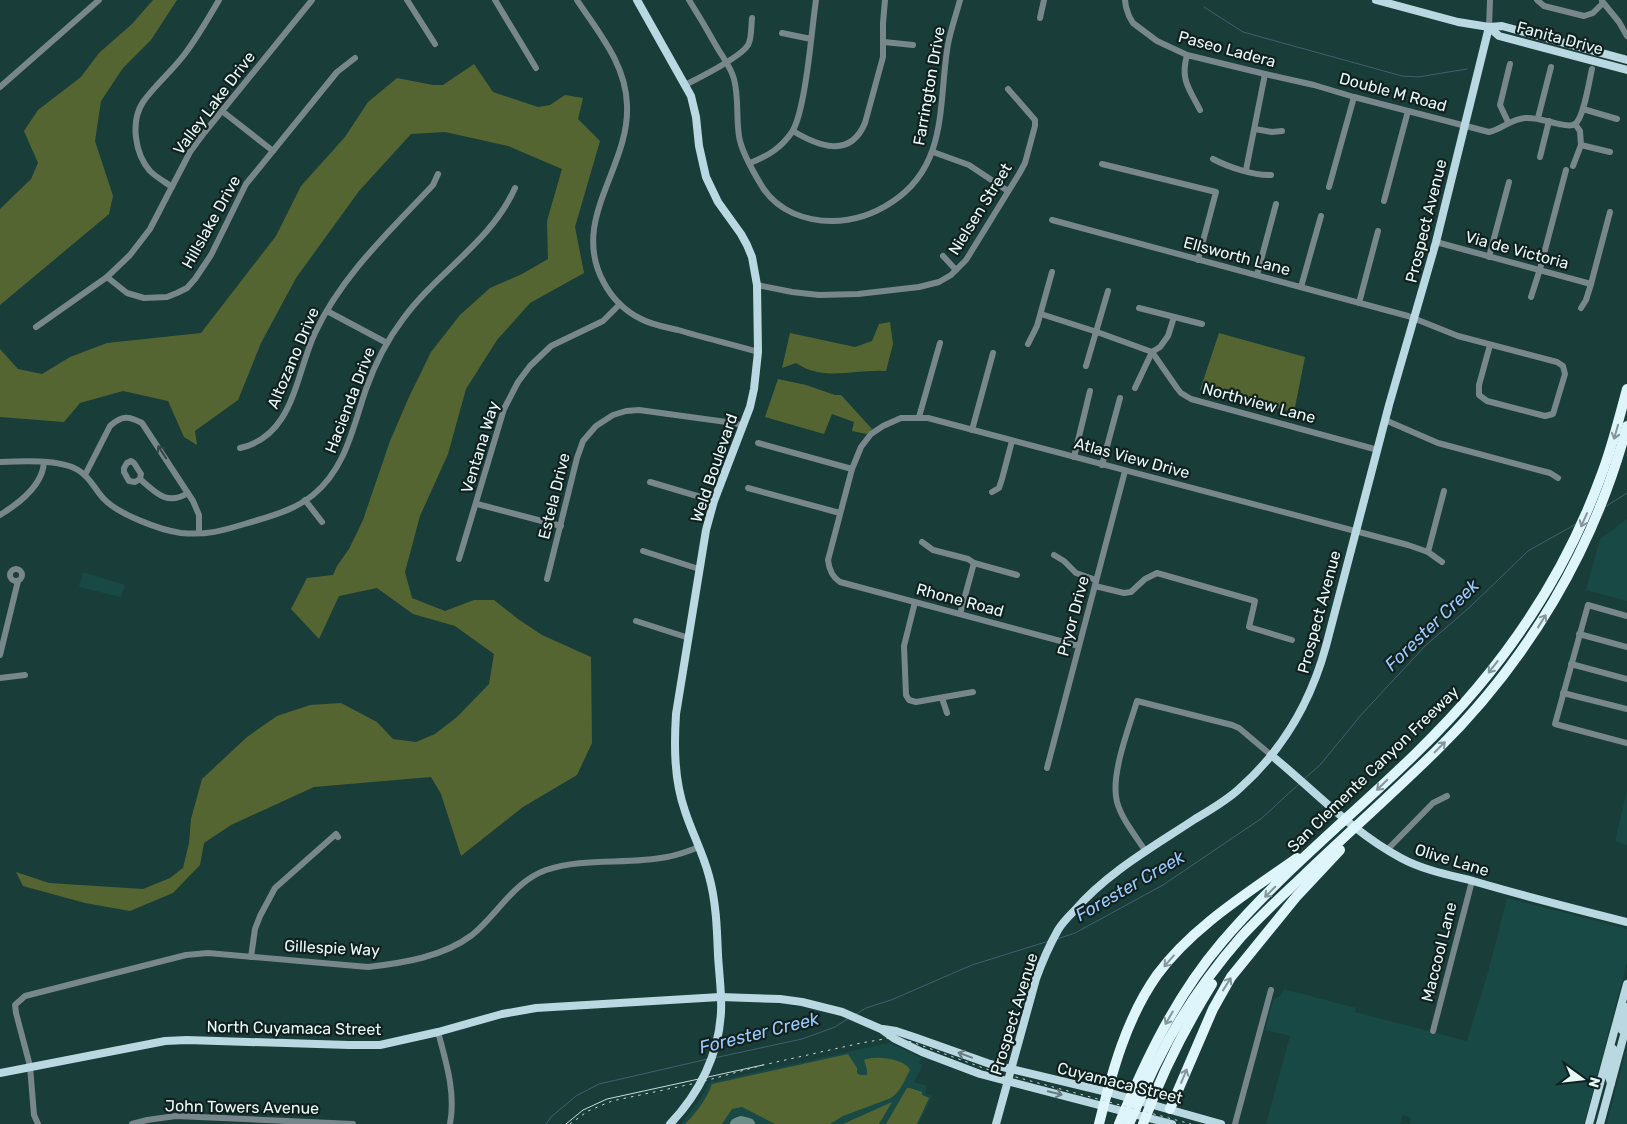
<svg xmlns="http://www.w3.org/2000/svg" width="1627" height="1124" font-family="Rubik,sans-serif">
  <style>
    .built { fill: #194944 }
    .green { fill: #556532 }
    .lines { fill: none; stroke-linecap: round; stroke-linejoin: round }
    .stream { stroke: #455e70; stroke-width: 1 }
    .taxiway { stroke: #6e8c88; stroke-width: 12 }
    .minor { stroke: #78878c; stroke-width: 6 }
    .major { stroke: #b9d8e1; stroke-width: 8 }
    .highway { stroke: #dff5fc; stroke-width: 10 }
    .tram { stroke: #c4dbd8; stroke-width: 1 }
    .rail { stroke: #c4dbd8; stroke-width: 1; stroke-dasharray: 2.5 5; stroke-linecap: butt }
    .oneway { stroke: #839699 }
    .oneway2 { stroke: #364545 }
    .oneway3 { stroke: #667c80 }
    .labels { text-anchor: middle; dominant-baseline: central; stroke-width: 4.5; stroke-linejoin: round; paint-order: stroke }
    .street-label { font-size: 16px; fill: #e6faf7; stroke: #12211f }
    .water-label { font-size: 18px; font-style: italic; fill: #98cafc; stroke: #12211f }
  </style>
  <rect width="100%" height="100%" fill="#193d39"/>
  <g class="built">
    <path d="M1627 519V601L1586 590 1600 539Z"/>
    <path d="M83 572 125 585 121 597 79 587Z"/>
    <path d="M1627 791V845L1615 841Z"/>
    <path d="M1507 898 1627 929V963L1584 1124H1410L1411 1118 1403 1115 1400 1124H1266L1290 1036 1265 1030 1273 1000 1281 995 1284 989 1356 1008 1355 1012 1467 1041 1488 972Z"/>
    <path d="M889 1043 922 1058 919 1063 923 1065 914 1082 927 1086 925 1094 932 1096 919 1124H681L700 1100 710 1082Z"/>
    <path d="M1627 1047V1124H1607L1615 1093Z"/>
  </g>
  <g class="green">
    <path d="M153 0H177L151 40 123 68 101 101 95 141 113 196 109 214 0 305V209L31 179 38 163 24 131 38 110 81 77 99 53 132 24Z"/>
    <path d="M474 64 493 92 538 107 550 105 565 95 583 98 578 119 600 141 575 227 584 273 530 303 497 340 466 389 448 454 420 516 405 572 412 598 445 611 474 600H494L518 619 542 635 591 657 592 743 577 775 523 807 461 856 441 794 431 777 314 787 231 825 204 843 200 865 173 893 130 911 85 903 23 886 16 872 49 883 143 889 170 878 183 868 189 843 191 819 202 779 247 737 277 716 310 705 341 703 377 722 393 739 416 742 435 734 457 717 489 684 494 654 455 626 413 614 377 588 339 596 319 639 291 609 307 578 333 575 337 566 349 549 363 520 390 441 409 397 431 352 460 315 490 288 522 274 548 259 547 221 562 169 508 146 445 132 411 134 359 191 296 278 261 343 238 400 195 431 197 445 184 437 168 401 123 391 80 403 64 422 0 417V349L18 369 42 374 70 357 107 343 201 333 276 236 301 186 345 137 368 102 397 78 433 85H443Z"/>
    <path d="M890 322 893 344 886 371C854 369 824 382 796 363L782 368 790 333 855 347 872 341 879 324Z"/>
    <path d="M1219 333 1305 357 1294 412 1200 390Z"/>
    <path d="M778 379 806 385 835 395H841L872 429 867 434 852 431 854 422 832 414 824 434 765 417Z"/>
    <path d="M848 1054 857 1068V1073L860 1075H867V1070L864 1060C875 1055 905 1059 910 1070 904 1081 901 1091 891 1098L843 1116 830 1124H775L742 1107 732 1109 722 1124H685C696 1113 707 1099 712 1084Z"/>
    <path d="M907 1088H910L922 1092V1095L929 1098 917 1124H886Z"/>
    <path d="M892 1102 879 1124H843Z"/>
  </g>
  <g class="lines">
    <g class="stream">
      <path d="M1204 7 1243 32 1402 76 1418 77 1467 69"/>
      <path d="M1605 507 1627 493"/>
      <path d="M1304 779 1320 765 1361 715 1425 646 1471 606 1528 551 1576 524"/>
      <path d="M1057 939 1075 933 1163 885 1262 818 1299 784"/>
      <path d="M856 1014 866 1008 891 1000 972 965 1049 941"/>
      <path d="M714 1058 802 1039 835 1027 849 1018"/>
      <path d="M546 1124 551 1117 576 1096 599 1084 708 1059"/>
    </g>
    <path class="taxiway" d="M736 1124 741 1122 749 1124"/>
    <g class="minor">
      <path d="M407 0 435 44"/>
      <path d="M495 0 536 68"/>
      <path d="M577 0C598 32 626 64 627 105 630 168 569 220 604 283 612 298 625 311 641 319 652 325 666 327 678 330 704 338 731 344 758 352"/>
      <path d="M689 0C699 16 709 33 718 49 724 59 731 68 734 79 739 98 736 117 739 136 741 151 755 175 763 188 778 211 805 221 832 221 853 221 874 214 892 202 949 165 938 102 948 44 951 29 956 15 960 0"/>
      <path d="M1125 0 1126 7 1129 16 1133 23 1157 41 1187 55 1265 74 1314 85 1354 97 1489 132C1502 129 1511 119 1525 118 1537 117 1548 122 1559 124 1564 125 1571 127 1575 124 1584 118 1589 81 1592 69"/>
      <path d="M1537 0 1544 6 1584 16 1593 13 1603 3"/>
      <path d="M1602 1 1619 22 1627 36"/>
      <path d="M1040 18 1044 0"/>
      <path d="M1489 27 1490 0"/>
      <path d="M782 33 811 39"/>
      <path d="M884 42 913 45"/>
      <path d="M1187 55C1180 80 1189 88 1200 110"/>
      <path d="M685 85C699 78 741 57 748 45 752 38 751 26 752 18"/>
      <path d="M0 87 99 0"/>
      <path d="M1583 109 1617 119"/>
      <path d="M222 111 273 151"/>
      <path d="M1538 118 1551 67"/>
      <path d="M1508 122 1500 105 1510 64"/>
      <path d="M1575 124 1580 131 1581 145 1610 152"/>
      <path d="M1255 129 1272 132 1282 131"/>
      <path d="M793 131C818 146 850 159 865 123L883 57V23L885 0"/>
      <path d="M933 152 969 165 1008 191"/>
      <path d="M1540 157 1549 121"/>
      <path d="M1213 159C1228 167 1255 176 1271 175"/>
      <path d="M750 163C768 156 781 148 792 132 797 124 799 115 801 106 809 72 811 35 816 0"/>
      <path d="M1102 164 1216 192 1198 260"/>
      <path d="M1573 166 1581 145"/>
      <path d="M1246 170 1265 74"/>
      <path d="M172 187C165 182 156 177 150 171 135 154 130 122 143 102 155 85 171 72 184 55 197 38 208 19 219 0"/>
      <path d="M1329 187 1354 97"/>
      <path d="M1384 201 1408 111"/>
      <path d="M1052 220 1408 316 1458 336 1557 362 1563 366 1565 374 1553 414 1545 416 1487 401 1479 395V385L1490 345"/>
      <path d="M1436 242 1591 284"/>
      <path d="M943 256 956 270"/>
      <path d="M1489 257 1509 182"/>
      <path d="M1257 275 1276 204"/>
      <path d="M107 277 127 293 144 298 167 297 177 293 187 288 195 279 211 255 246 184 337 72 355 58"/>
      <path d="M757 285 792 292 819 295 858 294 919 287 939 282 951 275 966 260 1019 174 1025 163 1035 126V120L1008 89"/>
      <path d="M1301 287 1321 216"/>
      <path d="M1531 297 1540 269 1566 170"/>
      <path d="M1359 303 1378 231"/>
      <path d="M1139 308 1202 324"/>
      <path d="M1581 308 1586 300 1591 284 1610 212"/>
      <path d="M327 311 387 343"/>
      <path d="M1041 314 1097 332 1152 352 1177 388 1181 393 1191 399 1378 450"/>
      <path d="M36 327 107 277 130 255 150 229 190 152 204 133 312 0"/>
      <path d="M1028 344 1037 326 1052 272"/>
      <path d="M1086 366 1108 291"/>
      <path d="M1135 388 1152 352 1160 347 1168 336 1174 317"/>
      <path d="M919 417 940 343"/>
      <path d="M1385 420 1438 443 1550 473 1558 478"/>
      <path d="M972 430 993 353"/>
      <path d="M758 443 852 469"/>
      <path d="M240 448C294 436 295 376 315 333 342 275 390 231 433 185L438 174"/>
      <path d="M1074 457 1090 391"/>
      <path d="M0 462C21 461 60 459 78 470 90 477 94 488 103 498 117 514 160 530 181 533 212 536 230 528 258 520 278 514 297 508 313 495 346 468 353 427 366 389 375 364 387 340 403 319 437 272 491 242 515 188"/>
      <path d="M1102 465 1120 398"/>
      <path d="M85 475 110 426C122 415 129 416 142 423L193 501 199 515V533"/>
      <path d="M140 479 135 482 129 481 124 472V468L127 463 131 461 134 463 141 474 140 479C156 493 167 506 188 493"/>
      <path d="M650 482 714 501"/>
      <path d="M748 488 840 513"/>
      <path d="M992 492 999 488 1002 479 1012 441"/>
      <path d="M305 500 322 522"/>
      <path d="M477 504 561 526"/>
      <path d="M0 515C18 504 43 485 44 462"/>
      <path d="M922 542 933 550 968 559 974 563 1017 575"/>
      <path d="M643 551 699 569"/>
      <path d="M1428 552 1444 491"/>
      <path d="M1054 555 1064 561 1076 573 1096 580"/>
      <path d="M459 559 504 409 518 382 530 366 551 346 603 321 620 304"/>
      <circle cx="16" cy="575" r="6"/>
      <path d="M547 579 577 458 583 441 596 426 613 415 626 411 639 410 734 423 743 426"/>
      <path d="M1095 586 1124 593 1131 592 1145 579 1157 573 1255 601 1249 627 1292 640"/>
      <path d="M915 602 904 646 906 695 909 700 916 702 973 692"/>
      <path d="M960 614 974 563"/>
      <path d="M1627 616 1588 605 1555 724 1627 743"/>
      <path d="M636 621 689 638"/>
      <path d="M1579 634 1627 647"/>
      <path d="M1079 646 840 582C832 577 829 569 828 560L852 469 861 447 871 434 883 426 901 418H928L1408 545 1428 552 1442 562"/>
      <path d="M0 655 18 581"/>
      <path d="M1571 664 1627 679"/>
      <path d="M0 678 25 675"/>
      <path d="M1563 693 1627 709"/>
      <path d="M942 698 947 713"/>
      <path d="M1047 768 1125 471"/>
      <path d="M1387 850 1433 803 1447 796"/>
      <path d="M1146 852C1136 836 1122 820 1117 802 1110 775 1129 728 1137 701L1232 725 1239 728 1271 755"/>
      <path d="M251 957 255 929 260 916 275 888 336 834 338 837"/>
      <path d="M1433 1031 1472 881"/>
      <path d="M438 1032C446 1062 456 1093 450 1124"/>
      <path d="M38 1124 34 1115 30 1066 16 1013 15 1005 25 996 186 955 208 953 368 967C403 963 443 957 472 935 498 914 513 882 546 870 584 857 627 865 667 857 678 855 689 851 699 847"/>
      <path d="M132 1124 147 1120 176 1116 353 1124"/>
      <path d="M1235 1124 1271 990"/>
    </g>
    <g class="major">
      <path d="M637 0 691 96 696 117 699 146 706 177 718 202 741 234 747 245 752 257 757 285 758 352 754 389 750 407 714 501 706 530 676 714C674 746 674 780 685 811 692 833 703 853 709 876 716 901 717 928 718 955 719 974 722 993 721 1012 719 1054 699 1094 670 1124"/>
      <path d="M1376 0 1458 22 1489 27 1502 26 1627 60"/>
      <path d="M1489 27 1499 36 1627 70"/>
      <path d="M1271 755C1314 790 1352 832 1401 858 1423 870 1449 875 1473 881 1524 896 1575 909 1627 922"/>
      <path d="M883 1029 896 1031 917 1038 990 1064 1107 1092 1221 1124"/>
      <path d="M1622 1030 1627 1007"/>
      <path d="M0 1073 165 1041 187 1040 349 1045H380L438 1032 502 1014 536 1008 720 997 780 999 802 1002 842 1012 881 1029 895 1039 922 1052 980 1074 1172 1124"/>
      <path d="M1611 1083 1608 1074 1613 1049"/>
      <path d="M996 1124 1036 979C1042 962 1049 946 1058 930 1062 923 1069 916 1075 910 1108 872 1153 847 1195 819 1210 810 1226 801 1239 789 1282 751 1311 701 1326 646L1389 405 1436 242 1489 27"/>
      <path d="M1589 1124 1627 984"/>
      <path d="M1600 1124 1627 1024"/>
    </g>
    <g class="highway">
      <path d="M1170 1109 1213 1009 1231 977 1296 897 1340 850"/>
      <path d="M1099 1124C1112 1072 1126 1019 1157 975 1192 927 1249 892 1297 858"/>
      <path d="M1119 1124C1146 1059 1176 996 1222 942 1300 850 1400 780 1477 688 1530 625 1573 553 1601 476 1612 448 1619 418 1627 389"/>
      <path d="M1129 1124C1138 1104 1146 1084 1156 1064 1178 1019 1207 976 1241 937 1260 916 1282 896 1303 876 1347 834 1393 793 1437 750 1528 660 1594 550 1627 426"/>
      <path d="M1143 1124C1161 1075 1184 1029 1212 984"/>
    </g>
    <path class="tram" d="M566 1124 583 1110 607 1099 763 1065"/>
    <path class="rail" d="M570 1124 588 1111 612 1101 701 1082 763 1065 861 1043 890 1038 912 1042 986 1069 1191 1124"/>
  </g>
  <defs><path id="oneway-shaft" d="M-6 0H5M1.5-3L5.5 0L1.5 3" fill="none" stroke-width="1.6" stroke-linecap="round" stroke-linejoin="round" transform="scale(1.25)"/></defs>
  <g class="oneway">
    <use href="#oneway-shaft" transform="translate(1616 432) rotate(106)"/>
    <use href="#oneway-shaft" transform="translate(1584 520) rotate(114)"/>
    <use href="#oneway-shaft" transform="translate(1542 621) rotate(-58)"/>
    <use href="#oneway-shaft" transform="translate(1493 667) rotate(128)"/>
    <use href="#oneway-shaft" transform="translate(1440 747) rotate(-45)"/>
    <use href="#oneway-shaft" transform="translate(1382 785) rotate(136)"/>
    <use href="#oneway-shaft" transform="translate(1270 892) rotate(135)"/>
    <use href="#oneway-shaft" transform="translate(1169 961) rotate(131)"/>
    <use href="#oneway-shaft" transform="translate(1227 984) rotate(-58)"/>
    <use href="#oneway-shaft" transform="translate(1169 1018) rotate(120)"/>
    <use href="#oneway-shaft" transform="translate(1184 1076) rotate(-67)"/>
  </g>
  <use class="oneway2" href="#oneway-shaft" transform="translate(162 452) rotate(-123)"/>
  <g class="oneway3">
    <use href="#oneway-shaft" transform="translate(965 1055) rotate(-160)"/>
    <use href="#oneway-shaft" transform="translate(1055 1093) rotate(14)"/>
  </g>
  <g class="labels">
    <g class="street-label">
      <text transform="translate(1560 38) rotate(15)">Fanita Drive</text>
      <text transform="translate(1227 49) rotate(15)">Paseo Ladera</text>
      <text transform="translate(929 86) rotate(-80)">Farrington Drive</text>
      <text transform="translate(1393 92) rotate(15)">Double M Road</text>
      <text transform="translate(214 103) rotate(-53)">Valley Lake Drive</text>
      <text transform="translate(980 209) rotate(-58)">Nielsen Street</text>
      <text transform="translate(1426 221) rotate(-76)">Prospect Avenue</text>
      <text transform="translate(211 222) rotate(-61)">Hillslake Drive</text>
      <text transform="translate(1517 250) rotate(15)">Via de Victoria</text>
      <text transform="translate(1237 256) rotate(15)">Ellsworth Lane</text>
      <text transform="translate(293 358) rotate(-67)">Altozano Drive</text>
      <text transform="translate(350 400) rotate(-69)">Hacienda Drive</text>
      <text transform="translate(1259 403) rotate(15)">Northview Lane</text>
      <text transform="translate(480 447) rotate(-73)">Ventana Way</text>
      <text transform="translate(1132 458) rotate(15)">Atlas View Drive</text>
      <text transform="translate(714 468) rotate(-71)">Weld Boulevard</text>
      <text transform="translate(554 496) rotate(-76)">Estela Drive</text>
      <text transform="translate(960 600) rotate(15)">Rhone Road</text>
      <text transform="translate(1319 612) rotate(-75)">Prospect Avenue</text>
      <text transform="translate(1073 616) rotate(-75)">Pryor Drive</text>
      <text transform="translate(1373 769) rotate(-44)">San Clemente Canyon Freeway</text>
      <text transform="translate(1452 860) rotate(17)">Olive Lane</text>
      <text transform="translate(332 948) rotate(3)">Gillespie Way</text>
      <text transform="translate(1439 952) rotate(-76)">Maccool Lane</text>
      <text transform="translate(1014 1014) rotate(-73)">Prospect Avenue</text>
      <text transform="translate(294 1028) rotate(1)">North Cuyamaca Street</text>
      <text transform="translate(1120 1083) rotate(14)">Cuyamaca Street</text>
      <text transform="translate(242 1107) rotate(1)">John Towers Avenue</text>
    </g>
    <g class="water-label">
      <text transform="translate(1432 625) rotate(-44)">Forester Creek</text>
      <text transform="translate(1130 886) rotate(-30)">Forester Creek</text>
      <text transform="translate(759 1033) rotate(-14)">Forester Creek</text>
    </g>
  </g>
  <g transform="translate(1582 1079) rotate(105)" stroke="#12211f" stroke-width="4" paint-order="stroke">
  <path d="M0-4L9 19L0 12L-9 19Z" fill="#e6faf7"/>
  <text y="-8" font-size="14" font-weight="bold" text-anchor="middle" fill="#e6faf7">N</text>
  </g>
</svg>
